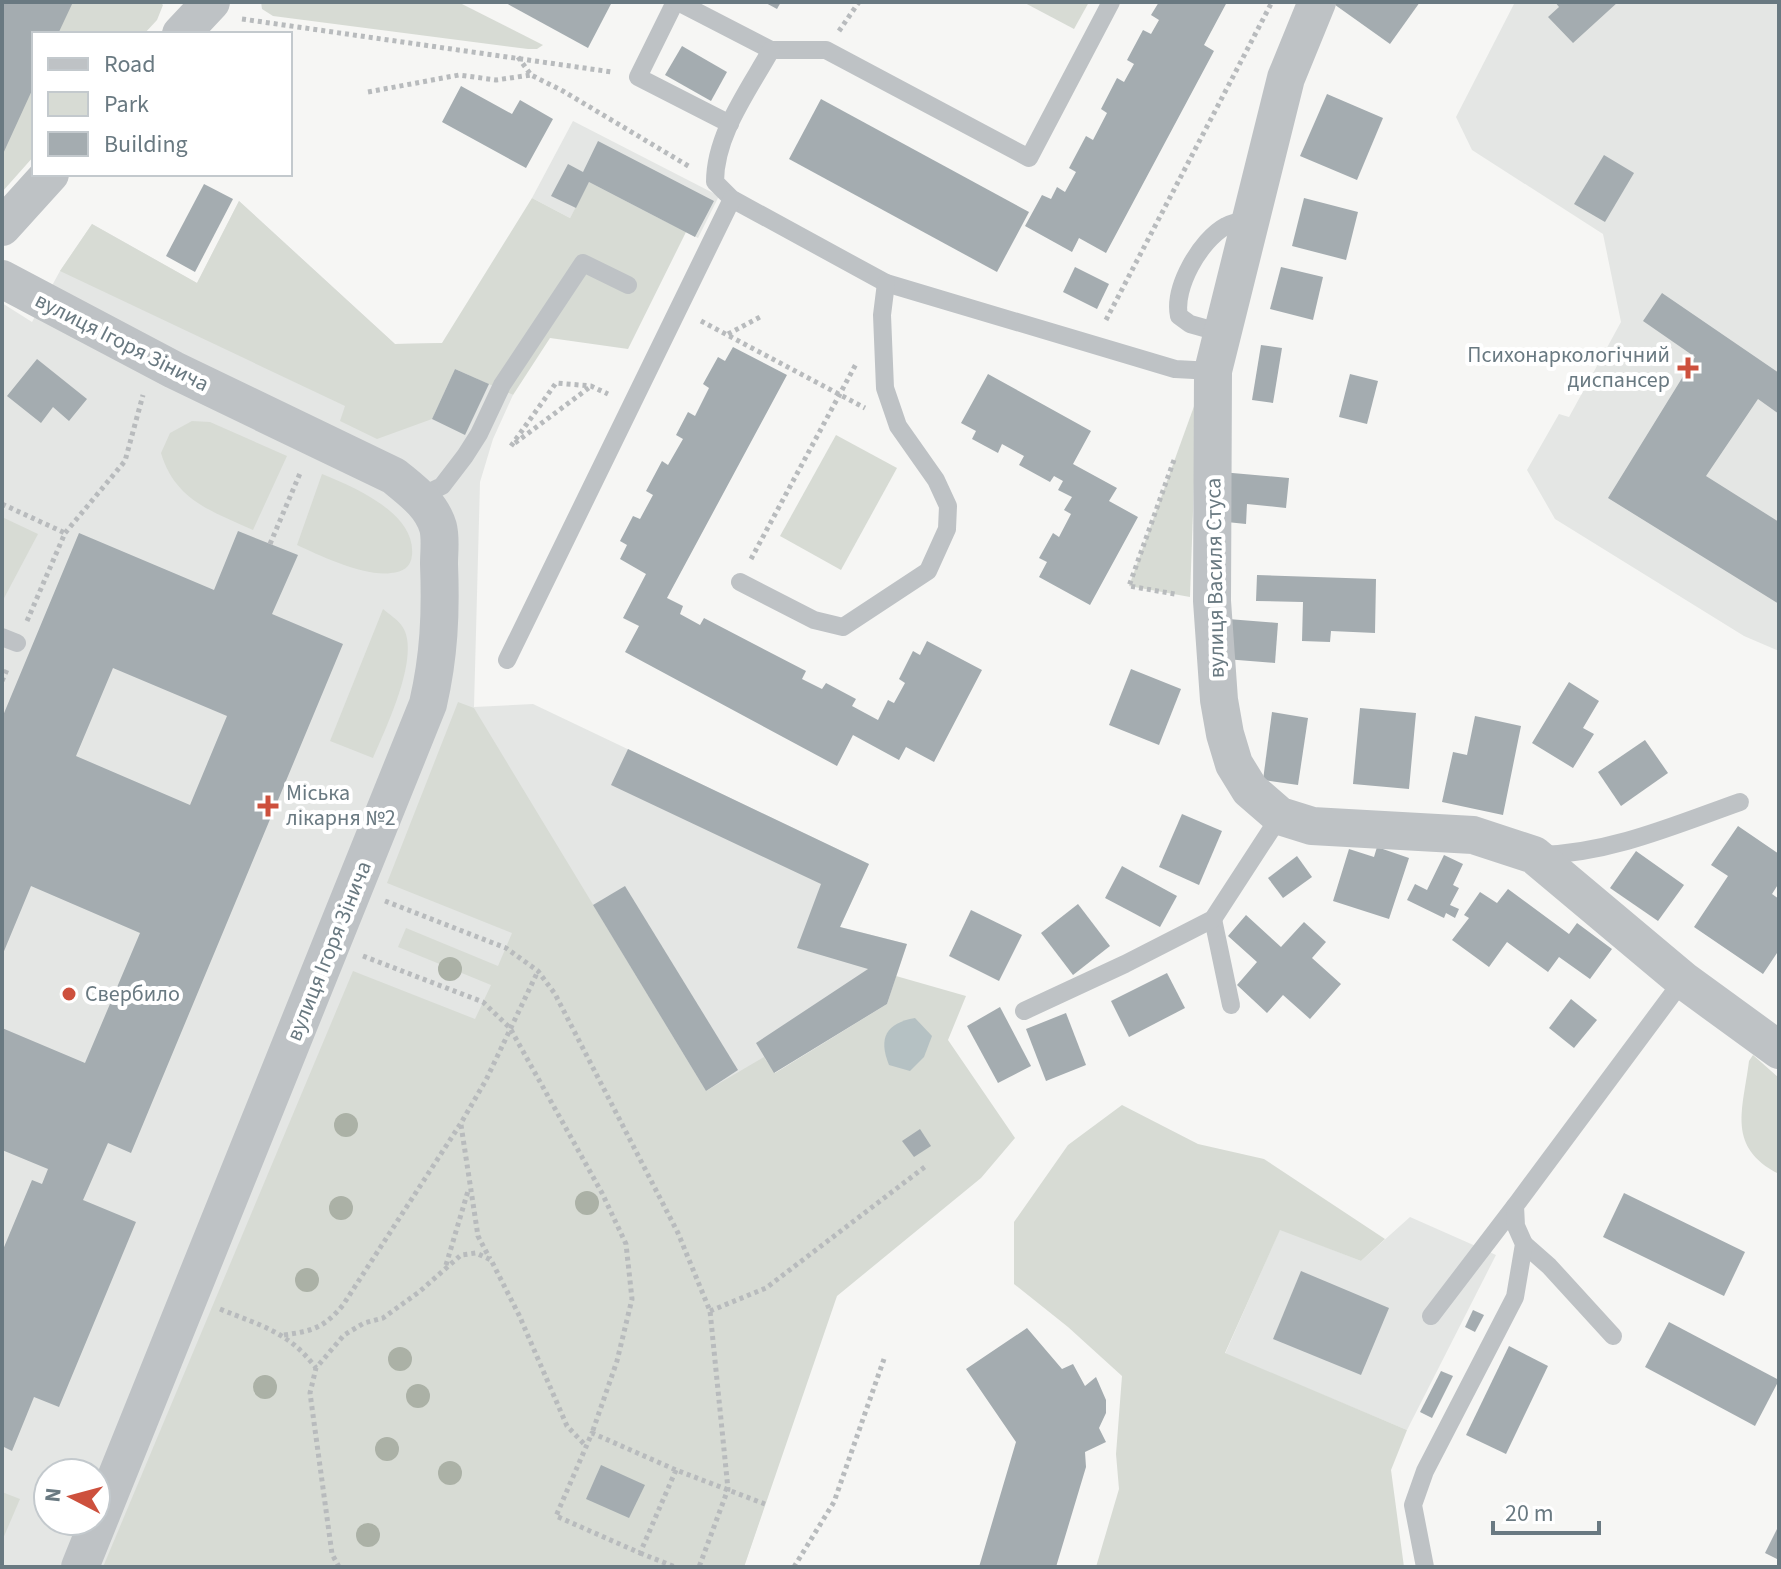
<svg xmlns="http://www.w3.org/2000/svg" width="1781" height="1569" font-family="'Source Sans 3',sans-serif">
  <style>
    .built { fill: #e4e6e4; fill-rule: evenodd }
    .green { fill: #d7dbd4 }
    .water { fill: #b5c1c3 }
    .building { fill: #a4acb0; fill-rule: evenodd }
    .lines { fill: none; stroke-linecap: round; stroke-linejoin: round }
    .path { stroke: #b8bbbd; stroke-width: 5; stroke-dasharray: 4 4; stroke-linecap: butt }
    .lane { stroke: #bec2c5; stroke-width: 18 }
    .street { stroke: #bec2c5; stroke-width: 38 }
    .tree { fill: #abb1a6 }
    .poi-dot { fill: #cd503d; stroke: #fff; stroke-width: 3 }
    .labels { text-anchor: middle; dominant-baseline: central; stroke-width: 8; stroke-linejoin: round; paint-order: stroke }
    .street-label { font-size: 22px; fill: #697981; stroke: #fff }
    .poi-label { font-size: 22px; fill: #697981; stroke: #fff; text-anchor: start }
  </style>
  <rect width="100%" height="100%" fill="#f6f6f4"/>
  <g class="built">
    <path d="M1515 2H1779V651L1744 636 1555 519 1527 470 1559 414 1569 417 1621 322 1603 234 1472 150 1456 117Z"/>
    <path d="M573 121 719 196 698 238 590 183 570 218 532 198Z"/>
    <path d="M239 201 395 344 442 343 455 369 513 395 493 439 480 482 474 707 533 704 869 864 840 927 907 944 887 1004 774 1073 765 1057V1504L744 1567H2V303L32 322 60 271 92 224 197 283ZM48 1473H96V1521H48Z"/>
    <path d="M1410 1217 1496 1255 1407 1430 1225 1354 1280 1229 1361 1261Z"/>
  </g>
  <g class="green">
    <path d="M2 2H160L163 5 157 20 144 34H34V156L2 192Z"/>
    <path d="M261 2H458L543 45 537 49H528L273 16 262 9Z"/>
    <path d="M1023 2H1089L1074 29Z"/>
    <path d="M589 182 686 232 628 349 550 338 513 395 455 369 432 419 377 439 340 421 345 406 60 271 92 224 197 283 239 201 395 344 442 343 532 198 570 218Z"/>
    <path d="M1197 398 1190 597 1129 586Z"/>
    <path d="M192 421 210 422 287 456 253 530C211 511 175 500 161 453L170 433Z"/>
    <path d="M836 435 897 468 841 570 780 536Z"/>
    <path d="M322 474C354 487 416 513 412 555 411 567 403 572 391 573 366 577 320 556 297 545Z"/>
    <path d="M2 517 38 534 2 602Z"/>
    <path d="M383 609C389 614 398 620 402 626 422 654 385 730 373 758L330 741Z"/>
    <path d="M458 702 474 708 706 1091 764 1057 775 1073 887 1004 896 976 966 996 948 1040 1015 1138 981 1178 837 1296 744 1567H103L353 971 475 1019 491 985 398 947 406 928 498 966 512 933 387 883Z"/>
    <path d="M1753 1055 1779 1078V1174C1726 1147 1743 1110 1749 1061Z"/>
    <path d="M1122 1105 1198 1144 1264 1159 1385 1239 1361 1261 1280 1230 1225 1353 1407 1430 1391 1470 1404 1567H1096L1119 1489 1116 1454 1122 1376 1068 1327 1014 1284V1222L1068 1145Z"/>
    <path d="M2 1492 20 1499 2 1541Z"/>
  </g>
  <path class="water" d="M915 1018 932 1036 924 1057 910 1071 889 1065C878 1038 886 1023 915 1018Z"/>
  <g class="building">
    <path d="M3 2H73L58 34H34V86L2 156Z"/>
    <path d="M504 2H612L588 48Z"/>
    <path d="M764 2H781L777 9Z"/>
    <path d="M1159 2H1227L1204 45 1214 51 1106 253 1079 238 1072 252 1025 226 1042 195 1051 199 1057 187 1065 192 1076 172 1069 168 1086 136 1093 140 1107 113 1101 109 1117 78 1124 82 1134 64 1127 60 1143 30 1151 34 1159 20 1151 15Z"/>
    <path d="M1331 2H1420L1390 44Z"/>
    <path d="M1555 2H1618L1573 43 1548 17 1559 7Z"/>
    <path d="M682 46 727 72 711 101 665 75Z"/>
    <path d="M461 86 512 114 520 100 553 119 526 168 442 122Z"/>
    <path d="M1327 94 1383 118 1357 180 1300 156Z"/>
    <path d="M821 99 1029 212 997 272 789 159Z"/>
    <path d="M598 141 714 201 695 237 589 182 576 208 551 196 568 164 583 172Z"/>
    <path d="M1604 155 1634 173 1605 222 1574 204Z"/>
    <path d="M204 184 233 199 195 272 166 256Z"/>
    <path d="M1304 198 1358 212 1346 260 1292 246Z"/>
    <path d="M1075 267 1109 284 1097 309 1063 292Z"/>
    <path d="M1281 267 1323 277 1313 320 1270 309Z"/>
    <path d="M1662 293 1779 373V414L1758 399 1706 476 1779 522V604L1608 498 1695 357 1643 321Z"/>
    <path d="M1261 345 1282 348 1273 403 1252 400Z"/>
    <path d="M733 347 787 375 667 598 683 606 680 614 700 625 704 618 806 671 802 679 822 689 826 683 856 699 852 706 878 720 888 700 894 703 905 683 899 679 913 651 920 655 927 641 982 670 934 762 906 747 899 760 853 735 837 766 625 652 639 626 623 618 646 574 620 559 627 545 620 541 633 516 640 519 653 495 646 491 662 461 668 465 683 439 676 435 688 412 695 416 709 388 703 384 718 357 725 361Z"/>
    <path d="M37 359 87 399 69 421 53 407 41 423 7 396Z"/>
    <path d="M455 369 489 384 465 435 432 419Z"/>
    <path d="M988 374 1091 431 1073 464 1117 488 1109 501 1138 517 1090 605 1039 577 1047 562 1039 558 1053 533 1059 537 1071 514 1064 510 1072 497 1058 490 1063 481 1054 476 1050 482 1019 465 1024 456 1002 444 998 453 972 439 976 431 961 423Z"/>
    <path d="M1350 374 1378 381 1367 424 1339 417Z"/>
    <path d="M1221 472 1289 478 1286 508 1247 504 1246 524 1217 521Z"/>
    <path d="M238 531 298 555 272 614 343 644 131 1153 108 1143 83 1200 136 1222 59 1407 34 1397 12 1451 2 1446V1252L32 1180 42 1184 48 1169 2 1150V1028L85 1063 140 933 31 886 2 956V718L79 533 214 590ZM113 668 227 716 190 805 76 756Z"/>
    <path d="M1257 575 1376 579 1375 633 1331 631 1330 642 1302 641 1303 602 1256 601Z"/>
    <path d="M1228 619 1278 623 1275 663 1225 659Z"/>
    <path d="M1131 669 1181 689 1159 745 1109 725Z"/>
    <path d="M1569 682 1599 701 1583 728 1594 734 1573 768 1532 743Z"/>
    <path d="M1360 708 1416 713 1409 789 1353 784Z"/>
    <path d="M1272 712 1308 718 1298 785 1263 780Z"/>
    <path d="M1475 716 1521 726 1503 815 1442 802 1453 752 1467 755Z"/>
    <path d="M1645 740 1668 773 1621 806 1598 772Z"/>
    <path d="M628 749 869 864 840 927 907 944 887 1004 774 1073 756 1043 868 969 797 948 821 884 611 785Z"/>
    <path d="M1182 814 1222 831 1199 885 1159 867Z"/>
    <path d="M1738 826 1779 854V883L1772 894 1779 899V950L1763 974 1694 927 1728 876 1711 865Z"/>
    <path d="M1377 847 1409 858 1389 919 1333 901 1349 849 1374 857Z"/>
    <path d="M1636 851 1684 885 1658 921 1610 888Z"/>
    <path d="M1444 855 1463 864 1453 885 1459 888 1450 905 1459 909 1455 918 1446 913 1444 918 1407 900 1415 884 1427 890Z"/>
    <path d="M1297 856 1312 877 1283 898 1268 878Z"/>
    <path d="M1122 866 1177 896 1160 927 1105 898Z"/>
    <path d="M625 886 738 1070 706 1091 593 905Z"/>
    <path d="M1508 889 1569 934 1577 923 1612 949 1590 979 1559 957 1548 972 1507 942 1489 967 1452 940 1469 918 1464 915 1480 892 1497 903Z"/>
    <path d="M1078 904 1110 946 1073 975 1041 933Z"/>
    <path d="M971 910 1022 935 999 981 949 956Z"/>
    <path d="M1246 915 1281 947 1304 922 1326 942 1312 958 1341 984 1310 1019 1283 995 1267 1013 1237 985 1257 962 1228 936Z"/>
    <path d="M1167 973 1185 1008 1129 1037 1111 1001Z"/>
    <path d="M1571 999 1597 1020 1574 1048 1549 1028Z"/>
    <path d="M1000 1007 1031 1066 998 1083 967 1026Z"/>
    <path d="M1066 1013 1086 1065 1046 1081 1026 1029Z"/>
    <path d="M920 1129 931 1146 914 1157 902 1141Z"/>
    <path d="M1624 1193 1745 1252 1724 1296 1603 1237Z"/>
    <path d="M1301 1271 1389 1308 1361 1375 1273 1339Z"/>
    <path d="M1473 1310 1484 1315 1475 1332 1465 1327Z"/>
    <path d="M1669 1322 1779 1380 1755 1426 1645 1367Z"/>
    <path d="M1027 1328 1062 1369 1073 1364 1085 1386 1096 1377 1106 1400V1413L1099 1428 1106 1442 1085 1452 1086 1467 1056 1567H979L1016 1442 966 1369Z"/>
    <path d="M1509 1346 1548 1366 1506 1454 1466 1435Z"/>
    <path d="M1441 1371 1453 1376 1432 1418 1420 1412Z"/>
    <path d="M601 1465 645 1485 629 1518 586 1499Z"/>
    <path d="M1779 1525V1560L1765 1553Z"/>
  </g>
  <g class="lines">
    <g class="path">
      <path d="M242 19 612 72"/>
      <path d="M839 31 859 2"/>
      <path d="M518 57 531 75 563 91 690 167"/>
      <path d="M368 92 459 75 496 80 531 75"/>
      <path d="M1106 320 1272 2"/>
      <path d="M701 321 865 408"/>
      <path d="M728 334 760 317"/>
      <path d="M515 443 590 387"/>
      <path d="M511 446 556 383 591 386 608 394"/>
      <path d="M1174 460 1129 586 1175 594"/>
      <path d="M2 504 65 533"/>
      <path d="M270 544 301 471"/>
      <path d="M751 559 856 364"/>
      <path d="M27 621 65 533 125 461 143 395"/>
      <path d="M2 681 8 667"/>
      <path d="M385 901 506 948 538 971 555 994 678 1233 710 1311 728 1489 699 1567"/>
      <path d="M363 956 483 1002 510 1028 602 1193 626 1244 632 1299 617 1361 592 1433"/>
      <path d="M461 1125 478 1236 490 1259"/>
      <path d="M446 1265 468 1191"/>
      <path d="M220 1309C261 1326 288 1331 316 1368"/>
      <path d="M710 1311 766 1288 926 1166"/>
      <path d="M284 1335C312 1331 324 1328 343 1305L461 1123 486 1080 538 971"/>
      <path d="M676 1470 640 1553 556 1516 592 1433 676 1470 765 1504"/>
      <path d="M640 1553 675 1567"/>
      <path d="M339 1567 332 1554 310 1393 316 1368 344 1335 364 1323 383 1318 419 1292 461 1255 476 1253 491 1260 519 1315 567 1426 586 1446"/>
      <path d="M794 1567 834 1502 884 1359"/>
    </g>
    <g class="lane">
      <path d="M675 2 638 77 730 124"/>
      <path d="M678 2 771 50H826L1029 158 1111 2"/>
      <path d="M771 50C748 91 715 135 715 182L732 199 886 283 1175 369 1213 371"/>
      <path d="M1222 333 1190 324 1179 316C1173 288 1200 240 1226 226 1233 222 1243 221 1251 220"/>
      <path d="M419 497 442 486 465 456 479 434 502 385 583 263 628 285"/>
      <path d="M740 582 814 620 843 627 928 571 947 529 948 506 936 480 898 426 885 388 882 315 886 283"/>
      <path d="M2 637 17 643"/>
      <path d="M507 660 732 199"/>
      <path d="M1541 855C1611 853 1675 825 1740 802"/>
      <path d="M1213 919 1231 1005"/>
      <path d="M1024 1011 1125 964 1213 919 1280 816"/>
      <path d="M1524 1244 1549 1266 1613 1336"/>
      <path d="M1431 1316 1515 1206"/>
      <path d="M1425 1567 1413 1505 1425 1471 1515 1297 1524 1244 1516 1226 1515 1206 1683 980"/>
    </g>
    <g class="street">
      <path d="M1317 2 1286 78 1213 371 1212 601 1219 700 1225 734 1234 764 1250 790 1280 816 1312 826 1473 835 1534 855 1683 980 1779 1050"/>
      <path d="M181 34 211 2"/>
      <path d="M2 227 50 174"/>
      <path d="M2 279 174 370 394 476C412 491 431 504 438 527 441 538 439 552 439 564 441 614 439 656 428 704L80 1567"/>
    </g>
  </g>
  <g class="tree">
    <circle cx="450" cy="969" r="12"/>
    <circle cx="346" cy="1125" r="12"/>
    <circle cx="587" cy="1203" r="12"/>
    <circle cx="341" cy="1208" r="12"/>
    <circle cx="307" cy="1280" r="12"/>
    <circle cx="400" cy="1359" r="12"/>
    <circle cx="265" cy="1387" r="12"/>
    <circle cx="418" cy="1396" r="12"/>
    <circle cx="387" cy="1449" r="12"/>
    <circle cx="450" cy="1473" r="12"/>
    <circle cx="368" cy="1535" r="12"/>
  </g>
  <g class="poi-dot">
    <path d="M1684 356h8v8h8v8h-8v8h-8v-8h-8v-8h8z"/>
    <path d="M264 794h8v8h8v8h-8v8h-8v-8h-8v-8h8z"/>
    <circle cx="69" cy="994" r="8"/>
  </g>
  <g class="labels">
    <g class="street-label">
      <text transform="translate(122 342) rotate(27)">вулиця Ігоря Зінича</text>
      <text transform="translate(1215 578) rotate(-91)">вулиця Василя Стуса</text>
      <text transform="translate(329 951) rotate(-68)">вулиця Ігоря Зінича</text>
    </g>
    <g class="poi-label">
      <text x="1670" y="355" text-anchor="end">Психонаркологічний<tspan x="1670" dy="25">диспансер</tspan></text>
      <text x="286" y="793">Міська<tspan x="286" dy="25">лікарня №2</tspan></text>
      <text x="85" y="994">Свербило</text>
    </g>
  </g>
  <rect width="1781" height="1569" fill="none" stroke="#697981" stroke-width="8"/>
  <rect x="32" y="32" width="260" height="144" fill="#ffffff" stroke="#c3c9cd" stroke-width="2"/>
  <rect x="48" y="58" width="40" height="12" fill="#bec2c5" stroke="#c3c9cd" stroke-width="2"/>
  <text x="104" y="72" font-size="24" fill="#697981">Road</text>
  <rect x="48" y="92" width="40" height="24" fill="#d7dbd4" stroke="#c3c9cd" stroke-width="2"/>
  <text x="104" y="112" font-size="24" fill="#697981">Park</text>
  <rect x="48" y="132" width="40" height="24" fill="#a4acb0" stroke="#c3c9cd" stroke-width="2"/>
  <text x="104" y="152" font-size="24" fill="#697981">Building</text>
  <g transform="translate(72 1497) rotate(276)"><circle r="38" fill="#ffffff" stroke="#c3c9cd" stroke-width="2"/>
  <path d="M0-6L14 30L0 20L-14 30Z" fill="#cd503d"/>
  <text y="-12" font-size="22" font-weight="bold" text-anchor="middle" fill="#697981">N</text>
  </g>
  <path d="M1493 1521v12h106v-12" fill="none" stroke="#697981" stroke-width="4"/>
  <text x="1505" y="1521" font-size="24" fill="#697981" stroke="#ffffff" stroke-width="6" paint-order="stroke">20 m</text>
</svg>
